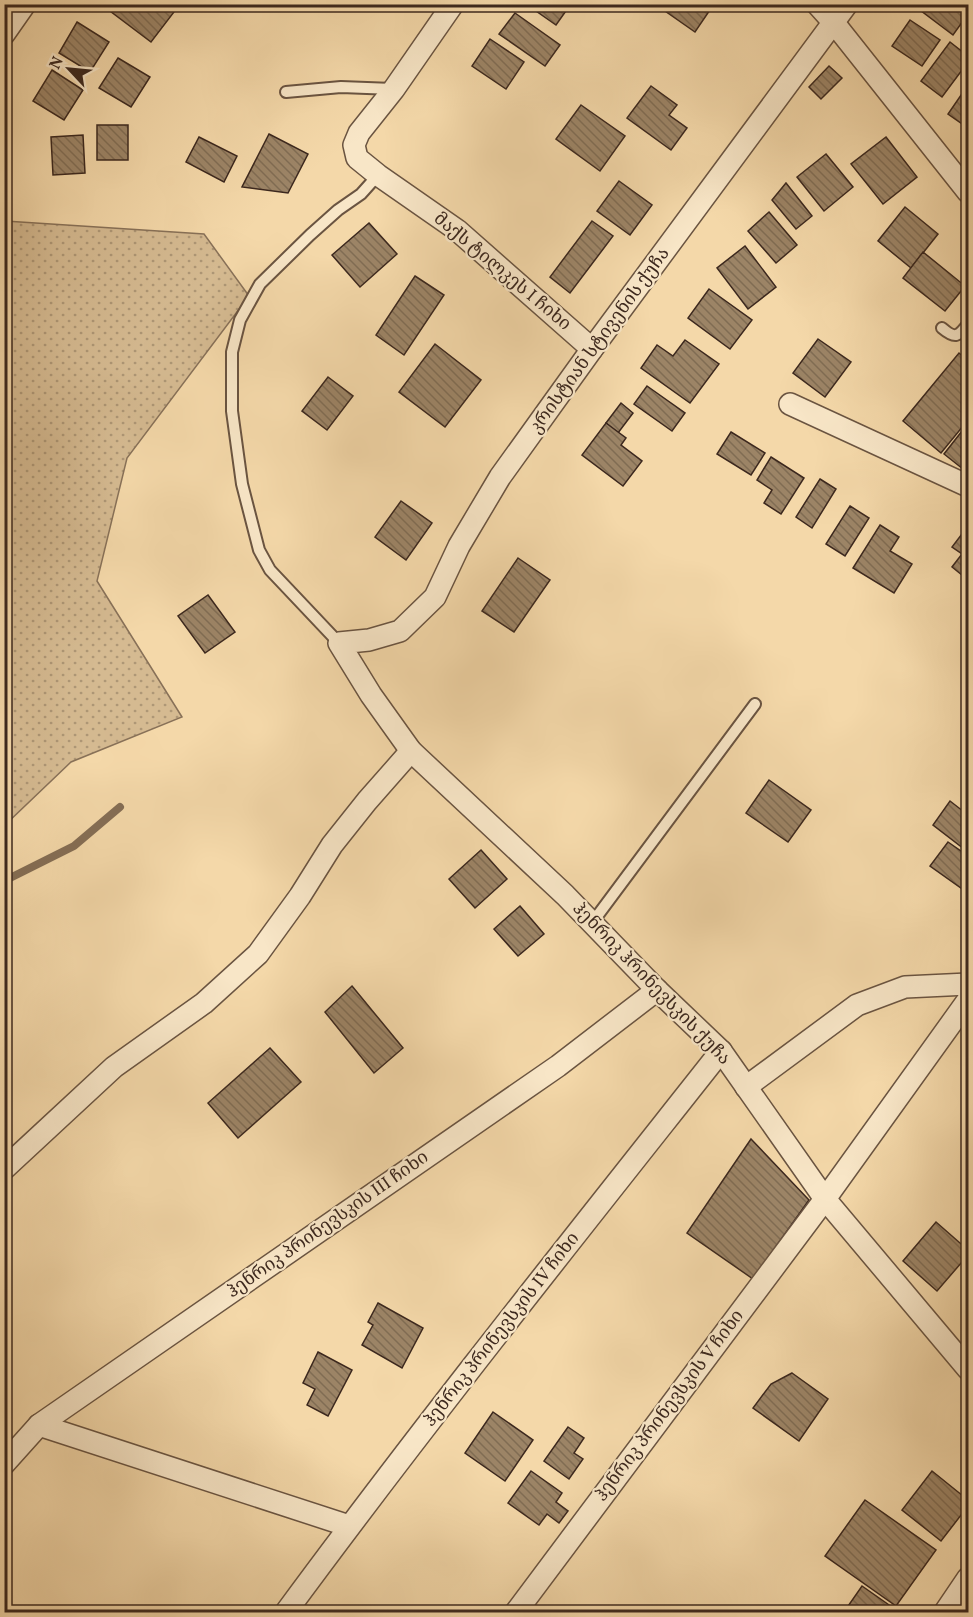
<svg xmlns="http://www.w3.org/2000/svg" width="973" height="1617" font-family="Vollkorn,'Noto Serif Georgian',serif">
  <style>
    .grass { fill: url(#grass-dots); stroke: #887158; stroke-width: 1.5 }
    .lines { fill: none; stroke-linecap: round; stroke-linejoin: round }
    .stream { stroke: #856e55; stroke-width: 8 }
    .building { fill: url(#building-back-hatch); stroke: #3c281e; stroke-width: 1.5 }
    .lane-casing { stroke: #6a5441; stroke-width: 14 }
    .street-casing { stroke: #6a5441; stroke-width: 24 }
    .lane { stroke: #f8e6c7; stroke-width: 10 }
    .street { stroke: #f8e6c7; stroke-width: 21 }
    .labels { text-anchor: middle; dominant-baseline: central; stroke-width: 4.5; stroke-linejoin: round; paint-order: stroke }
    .street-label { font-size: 18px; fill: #3c281e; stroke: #f8e6c7 }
  </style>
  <defs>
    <pattern id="grass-dots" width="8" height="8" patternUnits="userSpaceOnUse" patternTransform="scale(1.5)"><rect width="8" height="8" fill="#d5ba91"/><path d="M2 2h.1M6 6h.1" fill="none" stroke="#ae9776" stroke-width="1.8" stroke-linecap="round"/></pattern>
    <pattern id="building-back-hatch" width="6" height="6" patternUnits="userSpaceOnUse" patternTransform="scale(1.5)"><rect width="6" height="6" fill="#9c8466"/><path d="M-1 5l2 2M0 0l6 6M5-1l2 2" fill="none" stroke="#806c53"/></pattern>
  </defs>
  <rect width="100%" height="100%" fill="#f4d8a9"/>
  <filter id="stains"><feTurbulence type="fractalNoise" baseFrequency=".00333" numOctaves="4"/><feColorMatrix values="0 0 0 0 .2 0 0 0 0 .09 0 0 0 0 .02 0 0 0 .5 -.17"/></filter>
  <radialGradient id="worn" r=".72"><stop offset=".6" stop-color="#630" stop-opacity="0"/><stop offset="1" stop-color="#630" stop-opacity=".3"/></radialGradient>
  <path class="grass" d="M5 221 204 234 249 296 127 458 97 581 182 717 71 762 5 825Z"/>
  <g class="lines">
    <path class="stream" d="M4 881 74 846 120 807"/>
  </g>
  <g class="building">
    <path d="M114 4H164L174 12 151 42 110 11Z"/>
    <path d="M526 4H564L568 8 556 25Z"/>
    <path d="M655 4H714L695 32Z"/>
    <path d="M918 4H968V14L953 35 916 7Z"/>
    <path d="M515 13 560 45 545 66 499 34Z"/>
    <path d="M910 20 940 40 922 66 892 46Z"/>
    <path d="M77 22 109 42 90 72 59 53Z"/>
    <path d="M490 39 524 62 506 89 472 66Z"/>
    <path d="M950 42 968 56V62L942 97 921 81Z"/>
    <path d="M118 58 150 77 131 107 99 88Z"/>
    <path d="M829 66 842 78 821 99 809 87Z"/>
    <path d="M52 70 83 90 64 120 33 101Z"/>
    <path d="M968 85V128L948 114Z"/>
    <path d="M651 86 677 105 669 115 687 128 671 150 627 118Z"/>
    <path d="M581 105 625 136 600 171 556 139Z"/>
    <rect x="97" y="125" width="31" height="35"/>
    <path d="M269 134 308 154 288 193 242 187Z"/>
    <path d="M83 135 85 173 53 175 51 137Z"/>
    <path d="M199 137 237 156 224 182 186 162Z"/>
    <path d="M886 137 917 177 883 204 851 164Z"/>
    <path d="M826 154 853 187 824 211 797 177Z"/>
    <path d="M619 181 652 205 630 235 597 211Z"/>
    <path d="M786 183 812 216 796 229 772 200Z"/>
    <path d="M905 207 938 234 911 268 878 241Z"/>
    <path d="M769 212 797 245 776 263 748 231Z"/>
    <path d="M592 221 613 236 570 293 550 277Z"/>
    <path d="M369 223 397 254 360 287 332 255Z"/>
    <path d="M745 246 776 287 748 309 717 268Z"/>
    <path d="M923 252 965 286 945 311 903 278Z"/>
    <path d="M415 276 444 295 404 355 376 335Z"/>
    <path d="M709 289 752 320 730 349 688 318Z"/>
    <path d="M818 339 851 362 825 397 793 373Z"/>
    <path d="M685 340 719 364 690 403 641 368 657 345 673 356Z"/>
    <path d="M435 344 481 380 445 427 399 392Z"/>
    <path d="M959 353 968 361V420L941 453 903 421Z"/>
    <path d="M328 377 353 396 327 430 302 411Z"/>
    <path d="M647 386 685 413 672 431 634 404Z"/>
    <path d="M621 403 633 413 618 433 606 423Z"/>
    <path d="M606 423 626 438 621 445 642 461 623 486 582 455Z"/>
    <path d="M966 426 968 428V473L944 454Z"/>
    <path d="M731 432 765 453 751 475 717 454Z"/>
    <path d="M771 457 804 478 781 514 764 503 772 490 757 480Z"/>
    <path d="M820 479 836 489 812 528 796 517Z"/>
    <path d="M401 501 432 523 406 560 375 537Z"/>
    <path d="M850 506 869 518 845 556 826 544Z"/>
    <path d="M880 525 899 537 890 551 912 564 894 593 853 568Z"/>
    <path d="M968 526V580L952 567 962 554 952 547Z"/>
    <path d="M518 558 550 580 514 632 482 611Z"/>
    <path d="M208 595 235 632 205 653 178 616Z"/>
    <path d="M769 780 811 810 788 842 746 813Z"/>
    <path d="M950 801 968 815V852L933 825Z"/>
    <path d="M948 842 968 856V893L930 866Z"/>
    <path d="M481 850 507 879 475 908 449 879Z"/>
    <path d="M520 906 544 934 518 956 494 929Z"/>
    <path d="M352 986 403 1048 374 1073 325 1012Z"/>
    <path d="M270 1048 301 1082 238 1138 208 1103Z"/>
    <path d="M751 1139 809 1200 753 1279 687 1233Z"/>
    <path d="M936 1222 968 1250V1255L937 1291 903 1261Z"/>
    <path d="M378 1303 423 1328 402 1368 362 1345 373 1325 368 1322Z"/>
    <path d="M318 1352 352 1370 328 1416 307 1405 315 1389 303 1383Z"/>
    <path d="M792 1373 828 1399 799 1441 753 1408 771 1384Z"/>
    <path d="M493 1412 533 1440 505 1481 465 1453Z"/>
    <path d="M568 1427 584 1438 574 1453 583 1459 569 1479 544 1461Z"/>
    <path d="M531 1471 562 1493 556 1502 568 1511 559 1523 547 1514 539 1525 508 1503Z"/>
    <path d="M932 1471 968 1500V1506L941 1541 902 1510Z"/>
    <path d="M865 1500 936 1550 896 1606 825 1556Z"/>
    <path d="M862 1586 899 1612H851L846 1609Z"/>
  </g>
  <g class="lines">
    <defs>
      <g id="lane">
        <path d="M286 92 341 87 393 89"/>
        <path d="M942 328C955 339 958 337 968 324"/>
        <path d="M339 643 270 570 259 550 242 484 232 411V352L240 320 260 284 310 235 338 210 361 194 378 175"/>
        <path d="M592 923 755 704"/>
      </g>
      <g id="street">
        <path d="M453 4 394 89 359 133 354 145 357 158 378 175 457 230 592 349"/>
        <path d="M817 4 834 23 968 192"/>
        <path d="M847 4 592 349 500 477 459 546 435 597 400 631 369 640 339 643 371 695 411 751 565 895 657 990 721 1051 825 1199 968 1369"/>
        <path d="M4 34 25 4"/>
        <path d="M790 404 968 486"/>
        <path d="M746 1087 857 1005 905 987 968 984"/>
        <path d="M4 1169 114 1067 204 1003 258 954 300 896 332 845 367 801 411 751"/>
        <path d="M39 1425 349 1526"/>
        <path d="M4 1464 39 1425 558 1066 657 990"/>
        <path d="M286 1612C426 1422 574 1237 721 1051"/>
        <path d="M516 1612 825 1199 968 1000"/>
        <path d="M945 1612 968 1578"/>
      </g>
    </defs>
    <use href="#lane" class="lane-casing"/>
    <use href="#street" class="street-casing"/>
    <use href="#lane" class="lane"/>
    <use href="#street" class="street"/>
  </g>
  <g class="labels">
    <g class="street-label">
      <text transform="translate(502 272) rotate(40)">მაქს ტილკეს I ჩიხი</text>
      <text transform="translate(600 341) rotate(-54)">კრისტიან სტივენის ქუჩა</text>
      <text transform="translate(651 984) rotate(46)">ჰენრიკ ჰრინევსკის ქუჩა</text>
      <text transform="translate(328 1225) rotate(-35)">ჰენრიკ პრინევსკის III ჩიხი</text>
      <text transform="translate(502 1330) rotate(-52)">ჰენრიკ პრინევსკის IV ჩიხი</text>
      <text transform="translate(670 1406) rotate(-53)">ჰენრიკ პრინევსკის V ჩიხი</text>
    </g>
  </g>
  <rect width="973" height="1617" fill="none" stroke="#f4d8a9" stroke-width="24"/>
  <rect x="6" y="6" width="961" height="1605" fill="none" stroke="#3c281e" stroke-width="3"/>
  <rect x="12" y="12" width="949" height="1593" fill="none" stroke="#3c281e" stroke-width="1.5"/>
  <g transform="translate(69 69) rotate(296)" stroke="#f8e6c7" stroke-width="4.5" paint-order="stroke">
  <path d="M0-4.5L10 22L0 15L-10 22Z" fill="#3c281e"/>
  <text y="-9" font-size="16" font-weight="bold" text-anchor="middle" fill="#3c281e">N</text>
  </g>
  <rect width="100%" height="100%" filter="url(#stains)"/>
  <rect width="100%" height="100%" fill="url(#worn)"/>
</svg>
